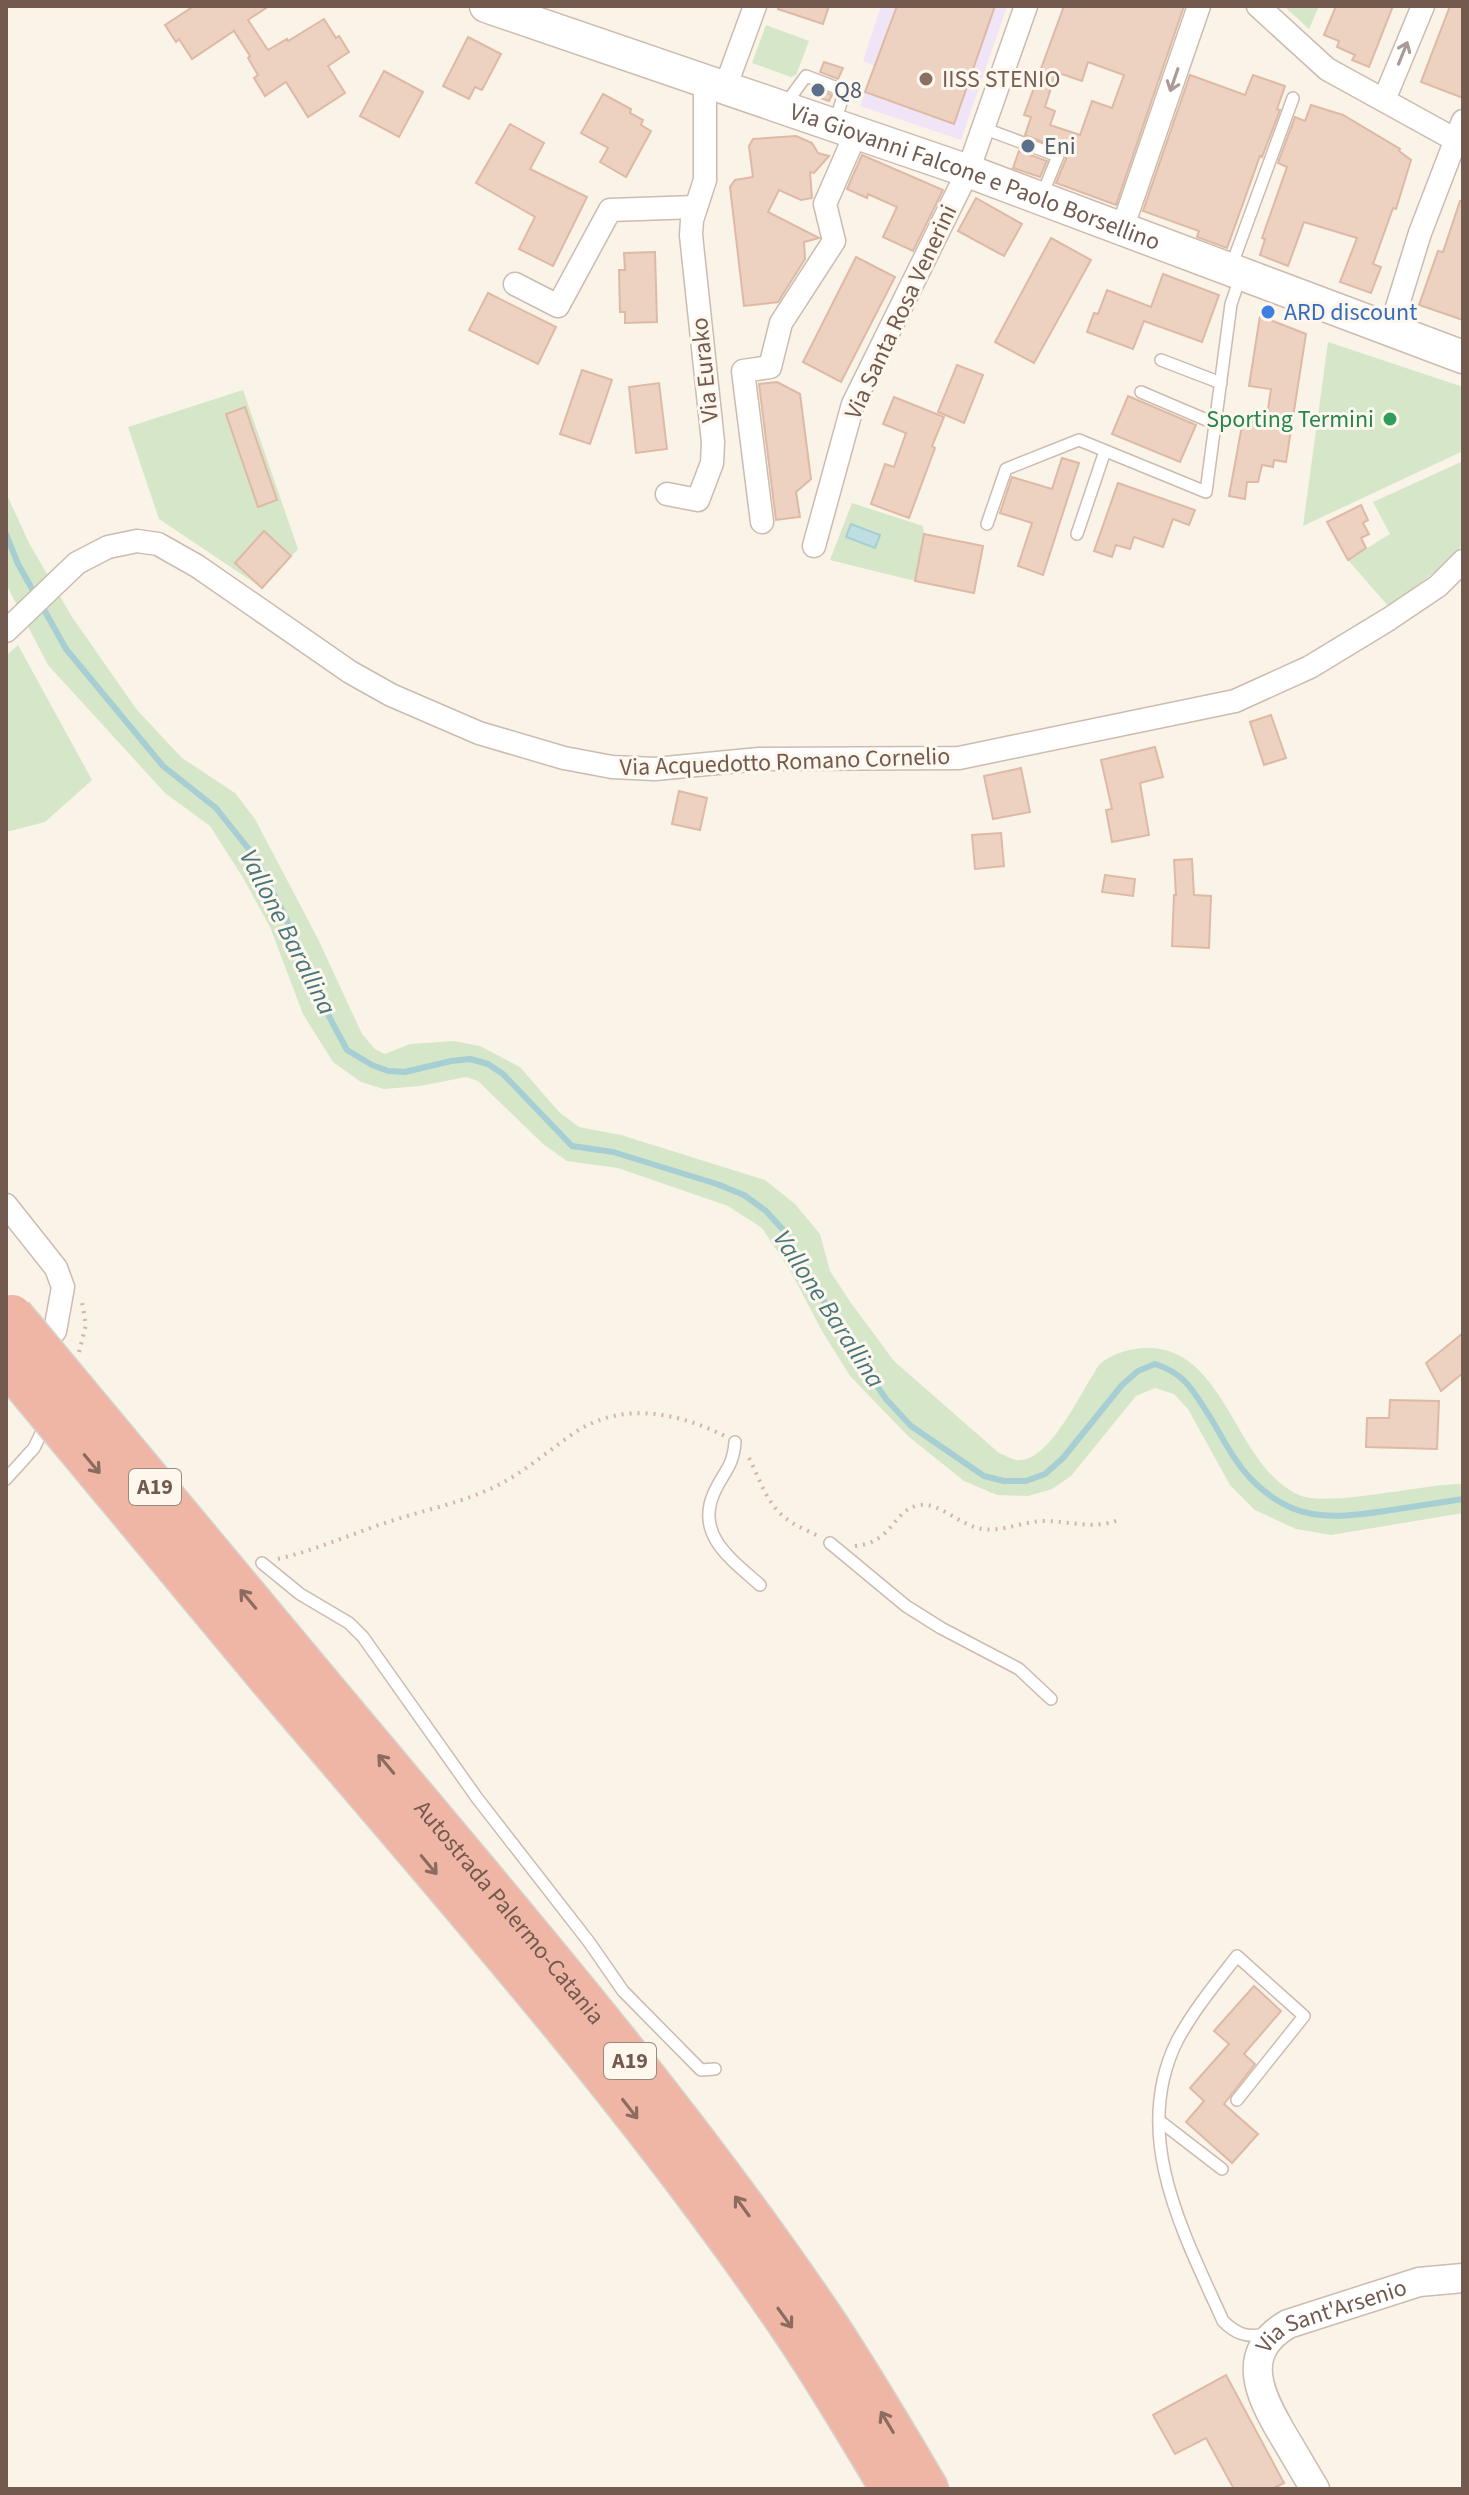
<svg xmlns="http://www.w3.org/2000/svg" width="1469" height="2495" font-family="'Source Sans 3',sans-serif">
  <style>
    .education { fill: #f0e5f7 }
    .green { fill: #d5e7c8 }
    .water { fill: #bedee2; stroke: #a6ced3; stroke-width: 2 }
    .lines { fill: none; stroke-linecap: round; stroke-linejoin: round }
    .stream { stroke: #a6ced3; stroke-width: 6 }
    .building { fill: #edd2c2; stroke: #deb9a4; stroke-width: 2; fill-rule: evenodd }
    .service-casing { stroke: #ccbbaf; stroke-width: 14 }
    .minor-casing { stroke: #ccbbaf; stroke-width: 25 }
    .tertiary-casing { stroke: #ccbbaf; stroke-width: 31 }
    .secondary-casing { stroke: #cebbad; stroke-width: 35 }
    .motorway-casing { stroke: #d8d1cd; stroke-width: 45 }
    .path { stroke: #d2b5a5; stroke-width: 4; stroke-dasharray: 2 6; stroke-linecap: butt }
    .service { stroke: #fff; stroke-width: 11 }
    .minor { stroke: #fff; stroke-width: 22 }
    .tertiary { stroke: #fff; stroke-width: 28 }
    .secondary { stroke: #fff; stroke-width: 32 }
    .motorway { stroke: #efb6a5; stroke-width: 42 }
    .motorway-bridge-casing { stroke: #d8d1cd; stroke-width: 45; stroke-linecap: butt }
    .motorway-bridge { stroke: #efb6a5; stroke-width: 42 }
    .oneway { stroke: #aa9c95 }
    .oneway2 { stroke: #8b6c5f }
    .education-dot { fill: #8d6e63; stroke: #fdf7ee; stroke-width: 3 }
    .service-dot { fill: #5c6f8a; stroke: #fdf7ee; stroke-width: 3 }
    .shop-dot { fill: #3f7fe0; stroke: #fdf7ee; stroke-width: 3 }
    .leisure-dot { fill: #2e9e5b; stroke: #fdf7ee; stroke-width: 3 }
    .labels { text-anchor: middle; dominant-baseline: central; stroke-width: 6; stroke-linejoin: round; paint-order: stroke }
    .shield { fill: #fdf7ee; stroke: #9c897e; stroke-width: 2 }
    .shield-label { font-size: 22px; font-weight: bold; fill: #725a4e }
    .education-label { font-size: 24px; fill: #785e54; stroke: #fdf7ee; text-anchor: start }
    .service-label { font-size: 24px; fill: #4e5e75; stroke: #fdf7ee; text-anchor: start }
    .street-label { font-size: 24px; fill: #725a4e; stroke: #fdf7ee }
    .shop-label { font-size: 24px; fill: #366cbe; stroke: #fdf7ee; text-anchor: start }
    .leisure-label { font-size: 24px; fill: #27864d; stroke: #fdf7ee; text-anchor: end }
    .water-label { font-size: 26px; font-style: italic; fill: #47767d; stroke: #fdf7ee }
  </style>
  <rect width="100%" height="100%" fill="#faf3e8"/>
  <path class="education" d="M881 6H1007L961 140 860 106 875 66 863 61Z"/>
  <g class="green">
    <path d="M1284 6H1319L1309 29Z"/>
    <path d="M766 25 809 41 796 75 791 77 752 63Z"/>
    <path d="M1328 342 1463 387V451L1303 526Z"/>
    <path d="M243 390 298 549 262 588 159 519 128 427Z"/>
    <path d="M1463 461V544L1449 561 1389 607 1348 560 1390 534 1373 502Z"/>
    <path d="M6 493 29 543 72 617 137 710 182 758 235 793 255 819 318 939 362 1034 375 1049 385 1054 410 1044 454 1041 480 1046 520 1067 559 1112 579 1127 621 1135 765 1180 795 1204 820 1234 830 1271 851 1303 894 1361 999 1453C1004 1455 1011 1459 1016 1460 1046 1465 1077 1400 1091 1378 1094 1374 1097 1366 1101 1363 1113 1353 1133 1348 1147 1348 1226 1347 1234 1466 1299 1495 1328 1508 1426 1483 1463 1484V1513L1331 1535 1296 1529 1255 1510 1230 1485 1188 1409 1174 1394 1155 1388 1136 1396 1071 1476 1052 1489 1028 1496 997 1495 964 1481 908 1436 850 1376 822 1331 791 1272 762 1228 728 1206 618 1168 567 1161 543 1144 478 1081 466 1077 420 1086 384 1089 361 1082 333 1062 303 1014 270 927 242 876 210 826 165 793 48 665 6 584Z"/>
    <path d="M852 503 923 526 924 534 915 581 830 560Z"/>
    <path d="M18 645 92 780 45 822 6 832V656Z"/>
  </g>
  <path class="water" d="M851 524 880 535 875 548 846 537Z"/>
  <g class="lines">
    <g class="stream">
      <path d="M6 534 18 564 36 596"/>
      <path d="M42 606 66 649 163 766 216 808 255 857 285 916 324 1007 347 1050 372 1065 388 1071 405 1072 451 1061 470 1059 488 1064 503 1074 572 1146 613 1152 717 1184 744 1195 766 1211 785 1232 846 1340 886 1399 911 1426 984 1476 1004 1481H1026L1045 1474 1063 1458 1122 1385 1138 1371 1155 1364C1186 1374 1193 1391 1210 1417 1223 1438 1233 1460 1250 1478 1292 1522 1329 1519 1385 1511 1411 1507 1437 1503 1463 1499"/>
    </g>
  </g>
  <g class="building">
    <path d="M194 6H269L248 20 268 50 287 39 288 41 324 19 336 38 339 36 349 52 328 66 345 93 308 117 286 82 265 96 254 78 258 75 248 58 250 56 234 31 192 59 179 39 176 42 165 25Z"/>
    <path d="M779 6H829L823 24 778 9Z"/>
    <path d="M897 6H995L954 124 865 92Z"/>
    <path d="M1064 6H1184L1116 205 1056 183 1066 159 1065 151 1025 135 1031 117 1024 115ZM1088 62 1124 75 1112 108 1092 101 1080 135 1050 125 1055 111 1045 107 1056 72 1082 81Z"/>
    <path d="M1336 6H1393L1369 67 1352 60 1355 55 1337 47 1339 41 1324 35Z"/>
    <path d="M1450 6H1463V98L1421 82Z"/>
    <path d="M468 37 501 54 482 90 475 87 469 99 443 86Z"/>
    <path d="M824 62 843 68 838 79 820 72Z"/>
    <path d="M384 71 423 92 399 137 360 116Z"/>
    <path d="M1190 75 1245 95 1253 75 1285 86 1277 109 1280 110 1262 157 1260 156 1227 248 1197 237 1199 231 1143 211Z"/>
    <path d="M814 88 832 95 829 101 811 95Z"/>
    <path d="M603 94 631 109 630 113 643 120 641 125 651 131 626 177 600 162 608 148 581 133Z"/>
    <path d="M1311 105 1343 115 1400 149 1399 151 1411 160 1396 209 1393 208 1373 264 1381 267 1371 293 1340 282 1357 238 1304 222 1288 266 1260 255 1265 239 1262 238 1287 167 1278 163 1295 117 1305 121Z"/>
    <path d="M510 124 544 143 530 169 587 197 553 266 519 249 535 217 476 183Z"/>
    <path d="M796 136 812 143 818 153 829 156 814 173 810 172 812 198 801 200 779 190 768 212 819 238 804 242 805 259 778 302 744 306 730 187 735 180 753 177 749 146 753 139Z"/>
    <path d="M1019 151 1047 161 1040 177 1013 168Z"/>
    <path d="M862 155 943 190 913 251 883 237 897 207 868 194 867 198 847 189Z"/>
    <path d="M976 198 1022 224 1004 256 958 231Z"/>
    <path d="M1460 201H1463V320L1419 305 1438 251 1443 252Z"/>
    <path d="M1051 238 1091 260 1034 363 995 342Z"/>
    <path d="M655 252 657 322 625 323V312H620L619 270H625L624 253Z"/>
    <path d="M856 257 895 277 841 382 803 362Z"/>
    <path d="M1163 274 1219 295 1202 342 1144 321 1133 349 1087 332 1094 313 1098 314 1107 290 1151 307Z"/>
    <path d="M488 293 556 327 538 364 469 330Z"/>
    <path d="M1260 316 1306 334 1286 462 1274 460 1273 467 1262 465 1258 482H1247L1245 499 1229 496 1243 420 1266 423 1271 389 1249 386Z"/>
    <path d="M957 365 983 375 964 423 938 412Z"/>
    <path d="M582 370 612 380 590 444 560 434Z"/>
    <path d="M777 382 800 394 811 479 796 492 800 517 776 520 759 384Z"/>
    <path d="M659 383 667 449 636 453 629 387Z"/>
    <path d="M1128 396 1196 425 1180 462 1112 434Z"/>
    <path d="M894 397 944 417 932 446 935 448 909 518 871 504 885 464 894 467 906 433 883 424Z"/>
    <path d="M245 407 277 500 258 507 226 414Z"/>
    <path d="M1062 458 1079 463 1043 575 1018 566 1032 523 1000 513 1012 477 1052 489Z"/>
    <path d="M1118 483 1195 510 1189 525 1173 519 1163 547 1134 537 1130 549 1116 545 1112 557 1094 551Z"/>
    <path d="M1361 505 1368 520 1363 523 1369 534 1361 538 1366 548 1348 560 1327 522Z"/>
    <path d="M264 531 291 556 262 588 235 563Z"/>
    <path d="M924 534 983 546 974 593 915 581Z"/>
    <path d="M1271 715 1286 758 1264 765 1250 722Z"/>
    <path d="M1155 747 1163 777 1140 783 1149 835 1112 842 1106 810 1112 809 1101 760Z"/>
    <path d="M1021 768 1030 812 993 819 984 776Z"/>
    <path d="M679 791 707 798 700 830 672 824Z"/>
    <path d="M1001 833 1004 866 975 869 972 835Z"/>
    <path d="M1192 859 1194 895 1211 896 1209 948 1172 946 1174 895H1176L1174 860Z"/>
    <path d="M1105 875 1135 879 1133 896 1102 892Z"/>
    <path d="M1463 1333V1373L1441 1391 1426 1363Z"/>
    <path d="M1390 1400 1439 1401 1437 1449 1366 1447 1367 1418H1389Z"/>
    <path d="M1254 1986 1281 2011 1244 2054 1255 2064 1224 2104 1258 2134 1232 2163 1186 2122 1204 2101 1190 2088 1229 2044 1214 2031Z"/>
    <path d="M1226 2375 1284 2483 1272 2489H1234L1206 2438 1175 2454 1153 2415Z"/>
  </g>
  <g class="lines">
    <defs>
      <g id="service">
        <path d="M784 106 806 76 845 91 835 121"/>
        <path d="M983 128 1058 156 1042 195"/>
        <path d="M1231 267 1293 98"/>
        <path d="M1161 360 1221 383"/>
        <path d="M1141 392 1216 424"/>
        <path d="M987 524 1006 469 1079 440 1206 492 1231 304 1241 275"/>
        <path d="M1077 534 1105 451"/>
        <path d="M735 1442C733 1468 723 1472 714 1493 695 1535 732 1560 760 1585"/>
        <path d="M6 1479 34 1448 47 1421"/>
        <path d="M830 1543 906 1606 941 1628 1019 1669 1051 1699"/>
        <path d="M262 1563 300 1594 349 1623 363 1637 477 1798 589 1942 623 1991 701 2070 715 2069"/>
        <path d="M1237 2100 1304 2016 1237 1956C1216 1983 1193 2011 1177 2041 1130 2136 1184 2234 1223 2321 1236 2334 1247 2338 1266 2334"/>
        <path d="M1161 2122 1222 2169"/>
      </g>
      <g id="minor">
        <path d="M1258 6 1327 69 1463 144"/>
        <path d="M725 88 755 6"/>
        <path d="M1384 100 1423 6"/>
        <path d="M1122 229 1199 6"/>
        <path d="M515 284 558 306 610 210 696 207"/>
        <path d="M1390 330 1420 233 1463 121"/>
        <path d="M667 494 698 500 712 463 713 442 691 235 692 220 705 180V81"/>
        <path d="M762 522 743 371 770 367 781 323 834 241 825 204 856 133"/>
        <path d="M814 546 853 404 968 171 1026 6"/>
        <path d="M6 631 77 563 108 547 137 541 158 544 197 566 350 672 391 695 479 733 564 758 612 767 655 769 759 759 959 758 1235 701 1310 667 1389 619 1438 586 1463 561"/>
        <path d="M6 1205 56 1268 63 1287 55 1331 35 1356"/>
      </g>
      <g id="tertiary">
        <path id="s1" d="M1315 2489C1304 2471 1294 2453 1283 2435 1260 2396 1238 2353 1288 2324L1419 2282 1463 2278"/>
      </g>
      <g id="secondary">
        <path id="s2" d="M486 6 968 171 1463 357"/>
      </g>
      <g id="motorway">
        <path id="s3" d="M298 1659C476 1873 662 2083 819 2314 857 2370 892 2430 927 2489"/>
        <path d="M270 1678C450 1890 637 2099 793 2329 828 2381 860 2435 892 2489"/>
      </g>
    </defs>
    <use href="#service" class="service-casing"/>
    <use href="#minor" class="minor-casing"/>
    <use href="#tertiary" class="tertiary-casing"/>
    <use href="#secondary" class="secondary-casing"/>
    <use href="#motorway" class="motorway-casing"/>
    <g class="path">
      <path d="M79 1352 86 1325 82 1302"/>
      <path d="M749 1458C761 1481 767 1507 791 1522 800 1528 811 1532 820 1537"/>
      <path d="M855 1546C895 1542 891 1510 920 1505 940 1502 962 1527 983 1529 1003 1532 1024 1521 1044 1521 1070 1521 1094 1530 1118 1520"/>
      <path d="M278 1559C316 1550 351 1534 388 1522 421 1511 456 1504 488 1490 520 1476 545 1453 574 1433 622 1401 676 1412 725 1436"/>
    </g>
    <use href="#service" class="service"/>
    <use href="#minor" class="minor"/>
    <use href="#tertiary" class="tertiary"/>
    <use href="#secondary" class="secondary"/>
    <use href="#motorway" class="motorway"/>
    <defs>
      <g id="motorway-bridge">
        <path d="M12 1316 298 1659"/>
        <path d="M6 1361 270 1678"/>
      </g>
    </defs>
    <use href="#motorway-bridge" class="motorway-bridge-casing"/>
    <use href="#motorway-bridge" class="motorway-bridge"/>
  </g>
  <defs><path id="oneway-shaft" d="M-6 0H5M1.5-3L5.5 0L1.5 3" fill="none" stroke-width="1.6" stroke-linecap="round" stroke-linejoin="round" transform="scale(2)"/></defs>
  <g class="oneway">
    <use href="#oneway-shaft" transform="translate(1403 53) rotate(-68)"/>
    <use href="#oneway-shaft" transform="translate(1174 80) rotate(109)"/>
  </g>
  <g class="oneway2">
    <use href="#oneway-shaft" transform="translate(92 1464) rotate(50)"/>
    <use href="#oneway-shaft" transform="translate(248 1599) rotate(-130)"/>
    <use href="#oneway-shaft" transform="translate(386 1764) rotate(-130)"/>
    <use href="#oneway-shaft" transform="translate(429 1865) rotate(50)"/>
    <use href="#oneway-shaft" transform="translate(630 2109) rotate(52)"/>
    <use href="#oneway-shaft" transform="translate(742 2206) rotate(-126)"/>
    <use href="#oneway-shaft" transform="translate(785 2318) rotate(54)"/>
    <use href="#oneway-shaft" transform="translate(887 2422) rotate(-121)"/>
  </g>
  <circle class="education-dot" cx="926" cy="79" r="8"/>
  <g class="service-dot">
    <circle cx="818" cy="90" r="8"/>
    <circle cx="1028" cy="146" r="8"/>
  </g>
  <circle class="shop-dot" cx="1268" cy="312" r="8"/>
  <circle class="leisure-dot" cx="1390" cy="419" r="8"/>
  <g class="labels">
    <g class="shield">
      <rect x="129" y="1469" width="52" height="36" rx="6"/>
      <rect x="604" y="2043" width="52" height="36" rx="6"/>
    </g>
    <g class="shield-label">
      <text x="155" y="1487">A19</text>
      <text x="630" y="2061">A19</text>
    </g>
    <g class="education-label">
      <text x="942" y="79">IISS STENIO</text>
    </g>
    <g class="service-label">
      <text x="834" y="90">Q8</text>
      <text x="1044" y="146">Eni</text>
    </g>
    <g class="street-label">
      <text stroke="none"><textPath href="#s2" startOffset="518">Via Giovanni Falcone e Paolo Borsellino</textPath></text>
      <text transform="translate(901 312) rotate(-65)">Via Santa Rosa Venerini</text>
      <text transform="translate(705 370) rotate(-96)">Via Eurako</text>
      <text transform="translate(785 762) rotate(-2)">Via Acquedotto Romano Cornelio</text>
      <text stroke="none"><textPath href="#s3" startOffset="330">Autostrada Palermo-Catania</textPath></text>
      <text stroke="none"><textPath href="#s1" startOffset="234">Via Sant'Arsenio</textPath></text>
    </g>
    <g class="shop-label">
      <text x="1284" y="312">ARD discount</text>
    </g>
    <g class="leisure-label">
      <text x="1374" y="419">Sporting Termini</text>
    </g>
    <g class="water-label">
      <text transform="translate(288 932) rotate(63)">Vallone Barallina</text>
      <text transform="translate(829 1309) rotate(57)">Vallone Barallina</text>
    </g>
  </g>
  <rect width="1469" height="2495" fill="none" stroke="#725a4e" stroke-width="16"/>
</svg>
